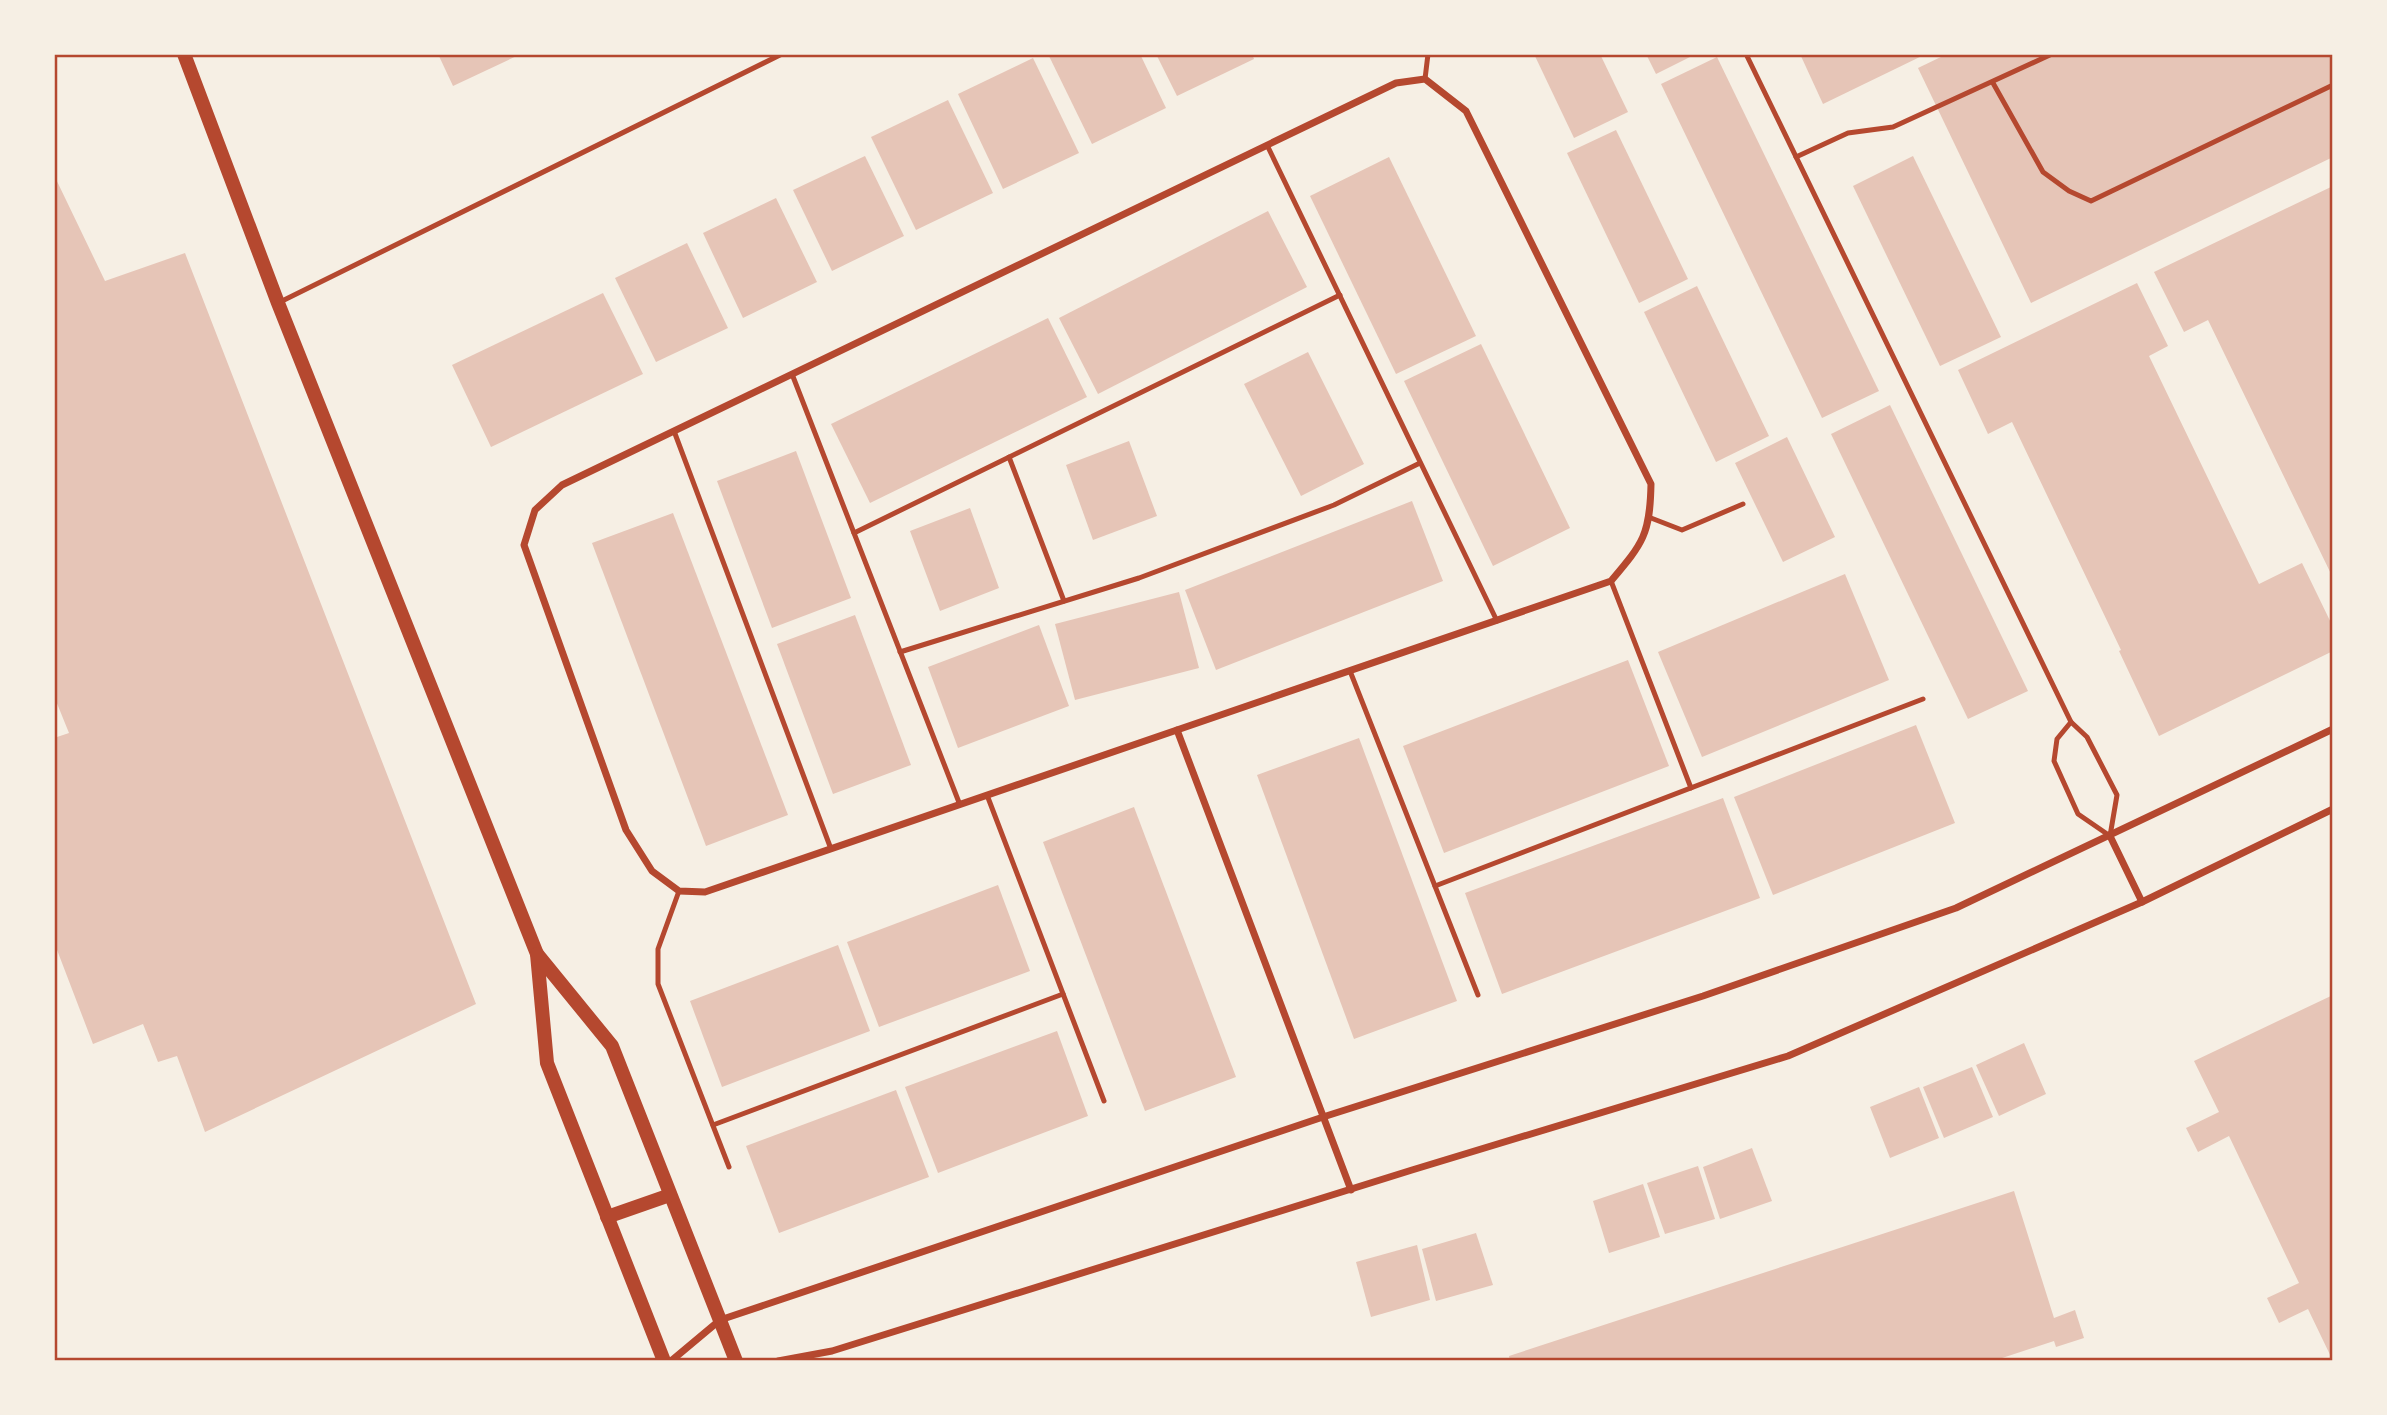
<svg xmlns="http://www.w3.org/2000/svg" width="2387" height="1415" font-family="'Public Sans',sans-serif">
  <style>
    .building { fill: #e6c5b7 }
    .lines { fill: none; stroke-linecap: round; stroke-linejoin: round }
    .service { stroke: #b5482f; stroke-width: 5 }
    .minor { stroke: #b5482f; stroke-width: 7 }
    .secondary { stroke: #b5482f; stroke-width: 14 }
    .neatline { fill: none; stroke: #b5482f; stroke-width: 2.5 }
  </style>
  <rect width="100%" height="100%" fill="#f6efe4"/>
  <g class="building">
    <path d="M438 54H521L453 86Z"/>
    <path d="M1048 54H1140L1166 108 1092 144Z"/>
    <path d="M1156 54H1252L1254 59 1177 96Z"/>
    <path d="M1534 54H1600L1628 112 1574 138Z"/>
    <path d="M1646 54H1696L1656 74Z"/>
    <path d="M1800 54H1926L1823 104Z"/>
    <path d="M1947 54H2333V157L2031 303 1918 68Z"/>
    <path d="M1717 57 1879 391 1822 418 1661 84Z"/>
    <path d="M1033 58 1079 153 1003 189 958 94Z"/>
    <path d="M948 100 993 193 916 230 871 137Z"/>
    <path d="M1616 130 1688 279 1639 303 1567 153Z"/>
    <path d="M865 156 904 236 832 271 793 190Z"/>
    <path d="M1913 156 2001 337 1940 366 1853 186Z"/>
    <path d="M1389 157 1476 336 1396 374 1310 196Z"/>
    <path d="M54 175 105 281 185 253 476 1004 205 1132 177 1056 158 1062 143 1024 93 1044 54 942V738L69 733 54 696Z"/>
    <path d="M2333 186V578L2208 320 2184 332 2154 272Z"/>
    <path d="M776 198 817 282 743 318 703 233Z"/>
    <path d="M1268 211 1307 287 1098 394 1059 318Z"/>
    <path d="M687 243 728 328 656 362 615 278Z"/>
    <path d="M2137 283 2168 346 2149 356 2259 584 2302 563 2333 627V651L2159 736 2119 651 2121 650 2012 422 1988 434 1958 370Z"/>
    <path d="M1697 286 1769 436 1716 462 1644 312Z"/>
    <path d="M603 293 643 374 491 447 452 365Z"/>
    <path d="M1048 318 1087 397 870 503 831 424Z"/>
    <path d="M1481 344 1570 528 1493 566 1404 381Z"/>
    <path d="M1308 352 1364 464 1301 496 1244 384Z"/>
    <path d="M1890 405 2028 691 1968 719 1831 434Z"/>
    <path d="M1787 437 1835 537 1783 562 1735 463Z"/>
    <path d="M1129 441 1157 516 1093 540 1066 465Z"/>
    <path d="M796 451 851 598 772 628 717 481Z"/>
    <path d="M1412 501 1443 581 1216 670 1185 590Z"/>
    <path d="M970 508 999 588 940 611 910 531Z"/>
    <path d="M673 513 788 815 706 846 592 543Z"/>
    <path d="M1845 574 1889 680 1702 757 1658 652Z"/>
    <path d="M1179 592 1199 668 1075 700 1055 624Z"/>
    <path d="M855 615 911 765 833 794 777 644Z"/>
    <path d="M1039 625 1069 706 958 748 928 667Z"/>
    <path d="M1628 660 1669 766 1444 853 1403 746Z"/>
    <path d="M1916 725 1955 823 1773 895 1734 797Z"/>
    <path d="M1359 738 1457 1001 1354 1039 1257 775Z"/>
    <path d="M1723 798 1760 898 1502 994 1465 893Z"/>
    <path d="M1134 807 1236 1077 1145 1111 1043 842Z"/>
    <path d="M998 885 1030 971 879 1027 847 942Z"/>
    <path d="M838 945 870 1031 722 1087 690 1001Z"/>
    <path d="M2333 995V1361L2308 1309 2279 1323 2267 1298 2299 1283 2229 1136 2198 1152 2186 1128 2219 1112 2194 1061Z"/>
    <path d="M1057 1031 1088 1116 938 1173 905 1087Z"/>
    <path d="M2024 1043 2046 1094 1999 1116 1976 1065Z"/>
    <path d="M1972 1067 1993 1117 1944 1138 1923 1087Z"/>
    <path d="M1919 1087 1939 1138 1890 1158 1870 1107Z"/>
    <path d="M896 1090 929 1177 779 1233 746 1146Z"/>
    <path d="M1752 1148 1772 1201 1720 1219 1703 1167Z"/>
    <path d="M1698 1166 1715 1219 1665 1234 1647 1183Z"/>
    <path d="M1643 1184 1660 1237 1609 1253 1593 1201Z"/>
    <path d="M2014 1191 2054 1318 2075 1310 2084 1338 2056 1347 2054 1341 1993 1361H1510L1509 1356Z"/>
    <path d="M1476 1233 1493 1285 1436 1301 1422 1249Z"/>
    <path d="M1417 1245 1430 1300 1371 1317 1356 1262Z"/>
  </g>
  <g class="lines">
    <g class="service">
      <path d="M1746 54 2071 722"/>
      <path d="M1425 79 1428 54"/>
      <path d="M1993 83 2043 172 2069 191 2091 201 2333 85"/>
      <path d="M1267 145 1497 621"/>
      <path d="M1796 157 1848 133 1893 127 2052 54"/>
      <path d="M280 302 782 54"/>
      <path d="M792 374 960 805"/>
      <path d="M674 431 831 849"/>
      <path d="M1009 457 1064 601"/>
      <path d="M1651 518 1682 530 1743 504"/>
      <path d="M854 533 1340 295"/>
      <path d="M1611 581 1691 788"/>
      <path d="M900 652 1139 578 1334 505 1420 463"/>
      <path d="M1350 671 1478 995"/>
      <path d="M2071 722 2087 737 2117 795 2110 836 2078 814 2054 761 2057 739Z"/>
      <path d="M987 795 1104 1101"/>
      <path d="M1435 886 1923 699"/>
      <path d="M679 891 658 949V984L729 1167"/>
      <path d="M713 1125 1063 994"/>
    </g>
    <g class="minor">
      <path d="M1425 79 1466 111 1651 484C1650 535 1643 543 1611 581L705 892 679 891 652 871 626 830 524 545 535 510 562 485 1396 83Z"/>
      <path d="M1177 730 1351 1190"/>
      <path d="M2110 836 2142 902"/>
      <path d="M671 1361 720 1320 1323 1117 1703 996 1956 908 2333 729"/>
      <path d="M778 1361 832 1351 1412 1170 1788 1056 2142 902 2333 809"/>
    </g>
    <g class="secondary">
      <path d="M184 54 278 303 537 954 547 1063 664 1361"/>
      <path d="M537 954 612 1046 736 1361"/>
      <path d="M607 1217 670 1195"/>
    </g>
  </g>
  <rect width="2387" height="1415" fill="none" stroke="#f6efe4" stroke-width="112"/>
  <rect x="56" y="56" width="2275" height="1303" class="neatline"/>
</svg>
